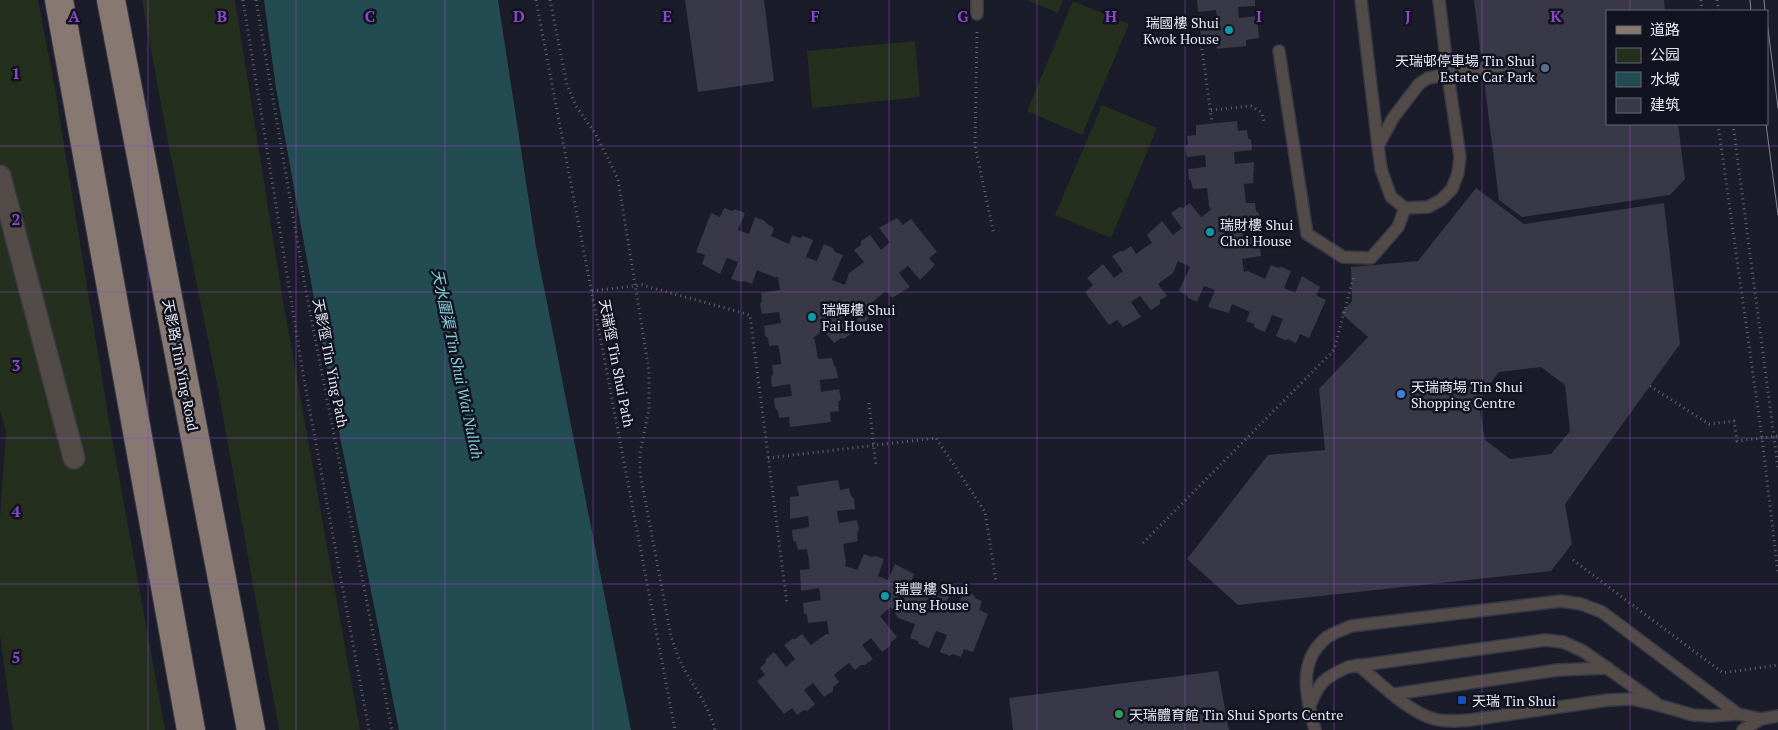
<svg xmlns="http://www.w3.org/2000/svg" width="1778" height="730" font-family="'PT Serif','Noto Sans SC',serif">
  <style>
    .green { fill: #252f1e }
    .water { fill: #234c52 }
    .building { fill: #383847; fill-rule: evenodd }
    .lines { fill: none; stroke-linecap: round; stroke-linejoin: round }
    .service-casing { stroke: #363846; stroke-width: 14 }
    .minor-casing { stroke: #363846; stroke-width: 24 }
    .primary-casing { stroke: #363846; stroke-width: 30 }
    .path { stroke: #626470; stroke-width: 3; stroke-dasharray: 1 4; stroke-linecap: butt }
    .service { stroke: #534b48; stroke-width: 11 }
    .minor { stroke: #534b48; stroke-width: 21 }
    .primary { stroke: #887872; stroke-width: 28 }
    .tram { stroke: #828490; stroke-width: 1 }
    .grid { fill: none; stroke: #8b48c6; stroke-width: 1; stroke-opacity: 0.55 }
    .culture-dot { fill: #0f9aa8; stroke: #111320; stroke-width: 2 }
    .service-dot { fill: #5c6f8a; stroke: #111320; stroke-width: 2 }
    .shop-dot { fill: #3f7fe0; stroke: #111320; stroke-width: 2 }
    .transit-dot { fill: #1a4fb4; stroke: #111320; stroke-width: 2 }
    .leisure-dot { fill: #2e9e5b; stroke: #111320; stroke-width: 2 }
    .labels { text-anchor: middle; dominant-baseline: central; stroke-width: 5; stroke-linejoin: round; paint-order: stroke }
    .poi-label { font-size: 14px; fill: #e5e7f0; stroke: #111320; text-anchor: start }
    .street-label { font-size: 14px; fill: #e5e7f0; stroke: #111320 }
    .water-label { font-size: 15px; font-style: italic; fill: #85d1dc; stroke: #111320 }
    .grid-label { font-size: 16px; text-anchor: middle; font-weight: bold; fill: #8b48c6; stroke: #111320; stroke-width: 5; stroke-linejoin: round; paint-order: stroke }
  </style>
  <rect width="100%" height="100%" fill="#1a1c2a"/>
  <g class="green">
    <path d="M0 0H38L55 89 110 427 165 730H13L0 635V517L6 432 0 411Z"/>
    <path d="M142 0H235L283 301 360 730H279L219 394 166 132Z"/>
    <path d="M1027 0H1063L1058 13Z"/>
    <path d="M1073 1 1129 24 1082 135 1027 111Z"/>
    <path d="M915 41 920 97 812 108 807 51Z"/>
    <path d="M1102 105 1157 128 1111 238 1055 215Z"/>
  </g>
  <path class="water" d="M264 0H498L536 247 631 730H399L330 387 276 88Z"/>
  <g class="building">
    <path d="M685 0H764L774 81 698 92Z"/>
    <path d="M1197 0H1255V6L1238 7 1239 18 1257 16 1259 38 1246 40V46L1217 49 1216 43 1202 45 1199 22 1217 20 1216 10 1198 12Z"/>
    <path d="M1474 0H1664L1665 11H1607V124H1678L1685 179 1670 195 1522 217 1499 200Z"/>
    <path d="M1237 121 1238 131 1247 130 1248 138 1251 140 1252 150 1234 152 1235 164 1254 162 1253 183 1244 184 1245 194 1246 203H1255L1256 211 1259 213 1260 223 1242 225 1243 237 1261 235 1263 245 1260 247 1261 256 1242 259 1244 272 1248 271 1265 279 1271 265 1278 268 1282 267 1291 271 1284 288 1295 293 1302 276 1320 287 1316 295 1326 300 1309 338 1300 334 1296 343 1288 339 1285 340 1276 336 1283 319 1272 315 1265 332 1255 328 1254 324 1246 321 1250 312 1232 304 1229 313 1208 307 1215 290 1204 286 1197 302 1188 298 1187 295 1179 291 1190 267 1178 261 1173 273 1158 284 1167 296 1160 300V304L1151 310 1140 296 1131 302 1141 317 1123 327 1117 320 1109 325 1085 292 1093 285 1087 278 1103 264 1114 278 1123 271 1112 256 1120 251H1124L1131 246 1136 254 1144 248 1152 243 1147 235 1162 221 1173 235 1182 228 1171 213 1180 207 1183 208 1190 203 1201 217 1211 210 1209 206 1207 188 1193 189 1191 181 1189 179 1188 169 1206 167 1205 155 1187 157 1185 147 1188 144 1187 136 1196 135V125Z"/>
    <path d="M1476 188 1524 224 1664 203 1680 344 1565 504 1572 544 1551 571 1238 605 1187 559 1268 455 1325 450 1319 389 1368 337 1341 313 1352 301 1351 267 1418 261ZM1541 367 1565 385 1570 431 1551 454 1510 459 1485 440 1478 399 1499 372Z"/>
    <path d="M724 208 732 211 735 209 745 213 738 230 749 234 755 217 765 221 767 224 774 228 771 236 789 244 792 235 800 238 803 236 813 240 806 257 817 261 824 244 833 248 835 252 843 255 832 280 845 285 849 273 864 262 854 250 861 245V241L870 235 881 250 890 242 879 228 897 218 903 225 911 219 937 252 929 258 935 265 920 280 908 266 899 273 910 287 892 298 886 291 871 303 877 310 862 325 850 311 841 318 852 333 844 339 841 338 834 343 823 330 813 338 815 341 818 359 832 358 834 366 836 368 838 378 820 380 821 392 839 389 841 400 838 402 839 411 830 412 831 422 790 427 789 417 779 418 778 411 775 408 774 398 792 396 790 384 772 387 771 377 773 374 772 365 781 364 780 354 778 345 769 346 768 338 765 336 764 326 781 323 779 312 762 314 760 304 762 301 761 293 780 290 778 277H774L757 270 752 284 744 281 741 282 731 279 738 262 727 258 720 274 702 264 705 255 696 252 711 213 720 217Z"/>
    <path d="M838 480 840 490 849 488 851 496 854 499 855 509 837 511 839 523 857 520 859 530 857 533 858 541 843 544 846 562 845 566 857 570 864 554 872 557 875 556 884 559 878 576 888 580 895 564 914 574 911 583 920 587 929 590 932 582 940 584 943 583 953 587 946 603 957 608 964 591 974 595 975 598 982 601 979 610 988 614 973 652 964 649 961 657 953 654 950 656 940 652 947 635 936 631 929 648 919 644 918 641 910 638 915 624 898 618 891 607 880 616 897 637 891 642 890 646 882 652 871 638 862 645 873 659 865 665H861L855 670 849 663 841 669 834 675 839 682 833 687V691L824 697 813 683 804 690 815 704 807 711 804 710 797 715 792 708 784 714 757 681 765 675 760 668 766 662V659L774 652 786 667 795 659 784 645 792 639H795L802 634 811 645 826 634H829L827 621 808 623 807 615 804 613 803 603 821 600 819 588 801 591 800 570 810 569 807 549 798 550 796 542 793 540 792 530 809 527 808 516 790 519V497L799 496 797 486Z"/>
    <path d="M1218 671 1229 730H1013L1009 698Z"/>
  </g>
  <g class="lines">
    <defs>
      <g id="service">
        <path d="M977 0V14"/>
        <path d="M1361 0 1378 146"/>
        <path d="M1439 0 1448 75 1460 157 1458 173 1452 189 1441 200 1428 207 1405 208 1391 197 1381 169 1378 146 1393 118 1419 84 1428 78 1521 62"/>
        <path d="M1279 51 1307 234 1343 257 1371 258 1398 227 1405 208"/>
        <path d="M1358 665C1379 682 1408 712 1434 719 1446 722 1458 721 1470 720L1608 700 1632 699 1658 705 1693 715 1712 716 1738 714 1761 719 1778 716"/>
        <path d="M1394 694 1558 670 1608 668"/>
        <path d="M1310 705C1320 681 1324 678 1348 667L1545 640 1563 642 1583 651 1655 702"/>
        <path d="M1315 730C1307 698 1296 663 1326 638 1332 633 1343 630 1351 626L1561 601 1581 604 1602 612 1738 714"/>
        <path d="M1743 730 1761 719"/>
      </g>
      <path id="minor" d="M0 176 74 458"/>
      <g id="primary">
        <path d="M59 0 191 730"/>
        <path d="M111 0 251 730"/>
      </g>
    </defs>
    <use href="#service" class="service-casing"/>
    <use href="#minor" class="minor-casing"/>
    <use href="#primary" class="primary-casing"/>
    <g class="path">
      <path d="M243 0 303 374 369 730"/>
      <path d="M256 0 307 297 392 730"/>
      <path d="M536 0 675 730"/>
      <path d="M550 0 567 85 576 106 595 133 618 179 649 371V409L640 453V473L671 636C674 645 677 655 681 663 692 685 709 705 715 730"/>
      <path d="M1701 0 1702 11"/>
      <path d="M1717 0 1719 11"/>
      <path d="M977 32 975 146 994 235"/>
      <path d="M1202 49 1212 123"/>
      <path d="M1211 110 1251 106 1261 112 1264 121"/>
      <path d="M1718 124 1762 438 1778 573"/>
      <path d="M1733 124 1778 468"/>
      <path d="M592 291 642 285 750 315 787 604"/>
      <path d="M1650 386 1709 424 1734 421 1737 441 1778 436"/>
      <path d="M869 403 876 466"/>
      <path d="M768 458 936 438 985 512 996 582"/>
      <path d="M1143 543 1334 350 1354 275"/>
      <path d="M1573 560 1723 673 1778 665"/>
    </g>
    <use href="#service" class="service"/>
    <use href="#minor" class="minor"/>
    <use href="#primary" class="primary"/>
    <g class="tram">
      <path d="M1750 0 1751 11"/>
      <path d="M1764 0 1765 11"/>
      <path d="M1767 21 1778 108"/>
      <path d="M1766 124 1778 215"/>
    </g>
  </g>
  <path class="grid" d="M148 0V730M296 0V730M445 0V730M593 0V730M741 0V730M889 0V730M1037 0V730M1185 0V730M1334 0V730M1482 0V730M1630 0V11M1630 124V730M0 146H1778M0 292H1778M0 438H1778M0 584H1778"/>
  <g class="culture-dot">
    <circle cx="1229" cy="30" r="5"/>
    <circle cx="1210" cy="232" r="5"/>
    <circle cx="812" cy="317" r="5"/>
    <circle cx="885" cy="596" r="5"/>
  </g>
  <circle class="service-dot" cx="1545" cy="68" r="5"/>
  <circle class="shop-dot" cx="1401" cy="394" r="5"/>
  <rect class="transit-dot" x="1457" y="695" width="10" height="10" rx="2.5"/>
  <circle class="leisure-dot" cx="1119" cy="714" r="5"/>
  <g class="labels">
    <g class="poi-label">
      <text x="1219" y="22" text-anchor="end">瑞國樓 Shui<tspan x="1219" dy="16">Kwok House</tspan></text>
      <text x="1535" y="60" text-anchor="end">天瑞邨停車場 Tin Shui<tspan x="1535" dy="16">Estate Car Park</tspan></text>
      <text x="1220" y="224">瑞財樓 Shui<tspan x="1220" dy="16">Choi House</tspan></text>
      <text x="822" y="309">瑞輝樓 Shui<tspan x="822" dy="16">Fai House</tspan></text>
      <text x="1411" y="386">天瑞商場 Tin Shui<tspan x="1411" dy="16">Shopping Centre</tspan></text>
      <text x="895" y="588">瑞豐樓 Shui<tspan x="895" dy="16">Fung House</tspan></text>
      <text x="1472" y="700">天瑞 Tin Shui</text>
      <text x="1129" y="714">天瑞體育館 Tin Shui Sports Centre</text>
    </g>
    <g class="street-label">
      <text transform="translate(331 363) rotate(79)">天影徑 Tin Ying Path</text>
      <text transform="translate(617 363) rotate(79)">天瑞徑 Tin Shui Path</text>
      <text transform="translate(181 365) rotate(79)">天影路 Tin Ying Road</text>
    </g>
    <g class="water-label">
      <text transform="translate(458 364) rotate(78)">天水圍渠 Tin Shui Wai Nullah</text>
    </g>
  </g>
  <g class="grid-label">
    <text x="74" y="22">A</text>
    <text x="222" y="22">B</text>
    <text x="370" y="22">C</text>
    <text x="519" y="22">D</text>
    <text x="667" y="22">E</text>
    <text x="815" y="22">F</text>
    <text x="963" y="22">G</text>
    <text x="1111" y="22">H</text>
    <text x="1259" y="22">I</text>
    <text x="1408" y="22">J</text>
    <text x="1556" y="22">K</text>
    <text x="16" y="79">1</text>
    <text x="16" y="225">2</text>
    <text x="16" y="371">3</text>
    <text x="16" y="517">4</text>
    <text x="16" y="663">5</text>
  </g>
  <rect x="1606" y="10" width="162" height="115" fill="#111320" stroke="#666873"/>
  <rect x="1616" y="26" width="25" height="8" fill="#887872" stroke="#666873"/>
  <text x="1650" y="35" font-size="15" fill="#e5e7f0">道路</text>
  <rect x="1616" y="48" width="25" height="15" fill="#252f1e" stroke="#666873"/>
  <text x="1650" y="60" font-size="15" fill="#e5e7f0">公园</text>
  <rect x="1616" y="72" width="25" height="15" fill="#234c52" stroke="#666873"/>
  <text x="1650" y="85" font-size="15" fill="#e5e7f0">水域</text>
  <rect x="1616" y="98" width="25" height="15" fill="#383847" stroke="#666873"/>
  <text x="1650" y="110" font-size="15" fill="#e5e7f0">建筑</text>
</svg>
